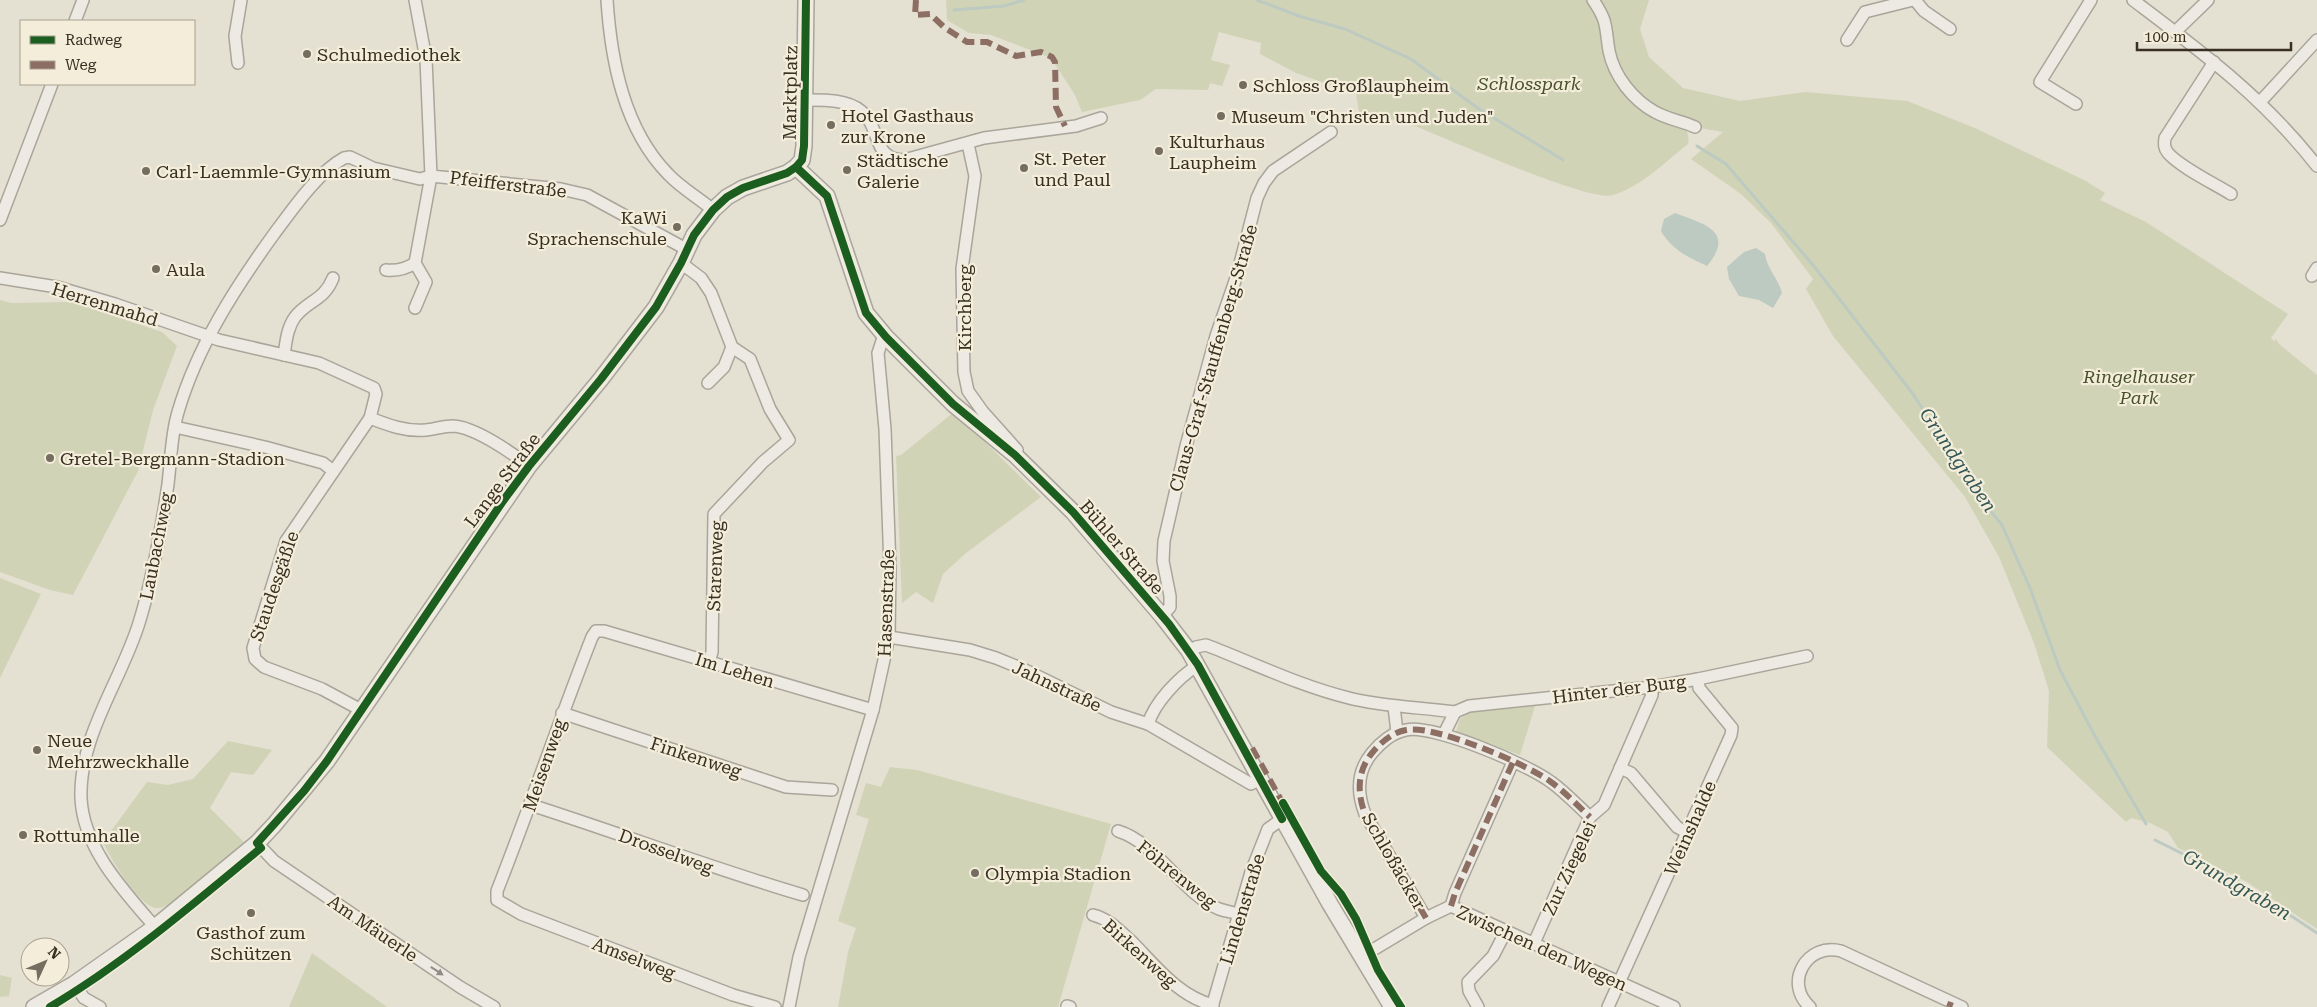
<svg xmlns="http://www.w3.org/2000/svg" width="2317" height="1007" font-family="'Roboto Serif',serif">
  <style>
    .green { fill: #d1d3b6 }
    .water { fill: #bccac2 }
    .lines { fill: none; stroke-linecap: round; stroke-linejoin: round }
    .stream { stroke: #bccac2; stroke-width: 3 }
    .minor-casing { stroke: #aaa59a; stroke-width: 14 }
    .tertiary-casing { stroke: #aaa59a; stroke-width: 18 }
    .minor { stroke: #eceae3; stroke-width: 11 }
    .tertiary { stroke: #eceae3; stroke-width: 15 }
    .quiet { stroke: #8d6e63; stroke-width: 6; stroke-dasharray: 12 6; stroke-linecap: butt }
    .cycleway-casing { stroke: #f3edda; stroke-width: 11 }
    .cycleway { stroke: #1b5e20; stroke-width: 8 }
    .oneway { fill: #928c83 }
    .poi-dot { fill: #756d60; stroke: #f3edda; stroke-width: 2 }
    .labels { text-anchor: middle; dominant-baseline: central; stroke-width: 4.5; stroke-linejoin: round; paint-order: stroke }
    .poi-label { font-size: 18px; fill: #392f23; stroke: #f3edda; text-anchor: start }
    .park-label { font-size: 18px; font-style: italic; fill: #47532b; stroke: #f3edda }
    .street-label { font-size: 18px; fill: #392f23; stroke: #f3edda }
    .water-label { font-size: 19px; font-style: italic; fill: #345757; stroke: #f3edda }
  </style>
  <rect width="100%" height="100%" fill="#e4e0d2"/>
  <g class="green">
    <path d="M946 0H1649L1640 29 1649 57 1683 88 1740 101 1805 92 1907 101 1975 128 2084 180 2105 193 2100 200 2146 222 2288 314 2271 338 2274 341 2276 339 2279 344 2317 375V929L2247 882 2178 848 2168 832 2150 823 2131 818 2126 822 2047 747 2049 691 2034 643 1999 557 1965 497 1833 336 1806 289 1813 279 1771 223 1741 194 1691 159 1723 132 1682 125C1687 132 1690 135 1688 144 1665 162 1642 186 1613 195 1591 203 1448 139 1417 127L1391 119 1360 118 1356 94 1296 73 1260 54 1261 43 1219 32 1211 60 1230 65 1222 86 1210 83 1208 90 1156 89 1140 100 1082 112 1075 95 1051 58 991 35 969 33 947 20Z"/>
    <path d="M0 300 11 303 72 302 162 332 177 346 153 410 138 471 73 595 50 590 0 572Z"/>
    <path d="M954 412 1041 497 966 553 943 574 933 603 916 592 902 603 896 456 901 455Z"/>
    <path d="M0 578 41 594 0 678Z"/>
    <path d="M1535 706 1520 755 1456 732 1460 719 1470 712Z"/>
    <path d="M228 741 272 750 253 775 231 772 210 808 244 842C228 856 177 906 159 908 140 910 110 857 103 842L147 782 168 785 193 779Z"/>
    <path d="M890 767 917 770 1111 824 1058 1007H838L848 952 856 928 838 921 869 819 856 815 866 783 881 787Z"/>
    <path d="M312 953 387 1007H289Z"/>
    <path d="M0 975 12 978 9 996 0 997Z"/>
  </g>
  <g class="water">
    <path d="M1675 213C1704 224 1736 231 1707 266 1688 257 1672 250 1661 231L1664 219Z"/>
    <path d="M1756 248 1765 254C1767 269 1778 278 1782 293L1773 308 1759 300 1739 296 1729 279 1727 267 1744 252Z"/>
  </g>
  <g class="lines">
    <g class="stream">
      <path d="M1257 0 1299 16 1345 29 1411 59 1479 109 1563 160"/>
      <path d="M954 10 1004 6 1024 0"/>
      <path d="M1697 146 1726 164 1813 265 1913 394 1978 495 2002 525 2030 588 2060 670 2096 738 2146 824"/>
      <path d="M2155 840 2243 884 2317 933"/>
    </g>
    <defs>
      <g id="minor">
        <path d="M415 0 426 59 431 176 561 189 587 195 686 249"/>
        <path d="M607 0C611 61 624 129 668 174 681 188 699 198 713 210"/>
        <path d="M1593 0C1608 22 1605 26 1609 51 1614 76 1633 100 1655 112 1667 119 1682 121 1695 127"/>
        <path d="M1915 0 1924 11 1950 29"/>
        <path d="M2133 0C2203 53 2262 96 2317 166"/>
        <path d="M75 21 83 0"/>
        <path d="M2175 32 2208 0"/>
        <path d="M1847 40 1865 12 1913 0"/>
        <path d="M2214 62 2165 138C2164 144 2164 148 2168 153 2180 167 2215 184 2231 194"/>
        <path d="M238 63 235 36 241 0"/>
        <path d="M804 100C823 100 846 99 861 111 882 128 871 159 904 160L984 138 1076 126 1101 118"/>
        <path d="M2260 102 2317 40"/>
        <path d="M2076 104 2040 82 2091 0"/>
        <path d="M968 144 975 176 962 269 964 372 968 391 983 412 1017 450 1015 455"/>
        <path d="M0 220 52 84"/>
        <path d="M681 263 701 278 711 293 732 347 750 359 770 409 789 440 763 462 714 514 712 652 709 662"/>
        <path d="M386 270C397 271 406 269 415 263"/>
        <path d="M2312 276 2317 268"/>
        <path d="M0 278 57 287 115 304 219 340 319 363 374 388 376 394 370 418C388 425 406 432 426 430 435 429 444 426 453 426 475 427 512 453 529 466"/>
        <path d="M284 355C286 342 287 328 295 317 308 300 324 301 333 278"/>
        <path d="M708 383 724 367 732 347"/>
        <path d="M175 427 265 447 323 463 332 470"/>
        <path d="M1162 616 1170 607V596L1163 561 1164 541 1186 446 1216 336 1237 275 1257 198 1264 183 1273 171 1331 132"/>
        <path d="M889 637 970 650 996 658 1023 669 1111 712 1148 724C1155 702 1178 678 1198 665"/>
        <path d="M1189 651 1196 647 1206 645C1253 663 1300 686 1349 698 1384 707 1420 707 1455 712"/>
        <path d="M1394 707 1397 732"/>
        <path d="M361 710 322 689 264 667 255 659 253 648 286 541 370 418"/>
        <path d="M562 713 786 787 832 790"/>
        <path d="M1148 724 1251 784 1260 779"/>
        <path d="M1444 734 1455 712 1469 706 1652 687 1698 679 1807 656"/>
        <path d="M1620 768 1631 773 1677 827 1688 833"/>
        <path d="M531 805C622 834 711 868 803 895"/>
        <path d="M1118 831C1157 843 1183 894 1219 909 1225 911 1232 912 1238 914"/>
        <path d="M257 843 274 861 460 987 494 1007"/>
        <path d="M1451 906 1455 893 1513 762"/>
        <path d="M1093 915C1109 919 1119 930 1131 941 1156 966 1178 996 1213 1005"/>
        <path d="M1426 918 1365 814C1357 793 1357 771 1372 753 1380 743 1393 732 1406 730 1433 724 1527 764 1551 782 1565 792 1577 805 1590 817"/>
        <path d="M155 927C124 891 83 848 81 798 79 736 121 681 139 623 153 578 161 531 168 484 171 460 171 435 178 412 197 347 235 288 274 234 292 210 318 172 344 158L350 157 373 168 420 179 431 176 415 263 426 282 415 308"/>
        <path d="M1534 943 1590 817 1604 805 1652 695V687"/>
        <path d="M1361 957 1426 918 1451 906 1674 1007"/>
        <path d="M74 984 84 998 100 1007"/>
        <path d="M1067 1006 1070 1007"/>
        <path d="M775 1007 733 995 521 914 497 900V891C530 807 559 721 592 637L596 631H604L873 710"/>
        <path d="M789 1007 799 957 873 710 889 637 890 567 885 429 878 353 882 341 886 337"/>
        <path d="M1212 1007 1251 872 1268 829 1282 819"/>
        <path d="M1478 1007 1469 991 1468 982 1493 956 1506 931"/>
        <path d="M1608 1007 1731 735 1732 728 1699 688 1698 679"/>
        <path d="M1810 1007C1783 983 1807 942 1841 951L1962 1007"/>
      </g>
      <g id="tertiary">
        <path d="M796 167 827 196 866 313 886 337 953 404 1015 455 1073 512 1162 616 1189 651 1330 904 1392 1007"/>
        <path d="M34 1007 74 984 155 927 257 843 274 825 327 761 529 466 601 379 656 307 681 263 694 235 713 210 727 197 743 188 787 173 796 167 802 160 804 146 806 0"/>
      </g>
    </defs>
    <use href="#minor" class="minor-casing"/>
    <use href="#tertiary" class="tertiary-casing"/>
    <use href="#minor" class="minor"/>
    <use href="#tertiary" class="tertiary"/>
    <g class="quiet">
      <path d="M916 0 915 15 930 14 945 28 967 42H987L1016 56 1041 52 1052 57 1055 62 1056 107 1065 126"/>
      <path d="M1252 748 1285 807"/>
      <path d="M1451 906 1455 893 1513 762"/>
      <path d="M1426 918 1365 814C1357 793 1357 771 1372 753 1380 743 1393 732 1406 730 1433 724 1527 764 1551 782 1565 792 1577 805 1590 817"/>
      <path d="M1949 1007 1951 1002"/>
    </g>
    <defs>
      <g id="cycleway">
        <path d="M796 167 827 196 866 313 886 337 953 404 1015 455 1073 512 1169 624 1198 665 1282 819"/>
        <path d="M1283 803 1321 871 1341 894 1356 919 1378 970 1401 1007"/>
        <path d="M50 1007C126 962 193 904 261 848L257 843 304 791 327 761 503 501 529 466 601 379 656 307 681 263 694 235 713 210 727 197 743 188 787 173 796 167 802 160 804 146 806 0"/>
      </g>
    </defs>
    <use href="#cycleway" class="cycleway-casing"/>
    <use href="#cycleway" class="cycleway"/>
  </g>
  <defs><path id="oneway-solid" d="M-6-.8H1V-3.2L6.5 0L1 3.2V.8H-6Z" transform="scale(1.25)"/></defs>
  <use class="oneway" href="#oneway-solid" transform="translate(437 971) rotate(34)"/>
  <g class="poi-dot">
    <circle cx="307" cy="54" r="5"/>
    <circle cx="1243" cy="85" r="5"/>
    <circle cx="1221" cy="116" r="5"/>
    <circle cx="831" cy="125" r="5"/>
    <circle cx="1159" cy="151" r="5"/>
    <circle cx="1024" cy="168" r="5"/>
    <circle cx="847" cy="170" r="5"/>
    <circle cx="146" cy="171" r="5"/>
    <circle cx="677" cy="227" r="5"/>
    <circle cx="156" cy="269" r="5"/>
    <circle cx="50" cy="458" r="5"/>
    <circle cx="37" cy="750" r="5"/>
    <circle cx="23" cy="835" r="5"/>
    <circle cx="975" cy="873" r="5"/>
    <circle cx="251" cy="913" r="5"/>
  </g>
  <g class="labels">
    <g class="poi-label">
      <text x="317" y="54">Schulmediothek</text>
      <text x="1253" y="85">Schloss Großlaupheim</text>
      <text x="841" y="115">Hotel Gasthaus<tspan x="841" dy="21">zur Krone</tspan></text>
      <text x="1231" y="116">Museum "Christen und Juden"</text>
      <text x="1169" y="141">Kulturhaus<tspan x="1169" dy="21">Laupheim</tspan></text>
      <text x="1034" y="158">St. Peter<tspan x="1034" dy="21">und Paul</tspan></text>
      <text x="857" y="160">Städtische<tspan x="857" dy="21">Galerie</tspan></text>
      <text x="156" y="171">Carl-Laemmle-Gymnasium</text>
      <text x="667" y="217" text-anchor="end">KaWi<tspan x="667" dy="21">Sprachenschule</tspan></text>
      <text x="166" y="269">Aula</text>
      <text x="60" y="458">Gretel-Bergmann-Stadion</text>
      <text x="47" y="740">Neue<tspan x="47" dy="21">Mehrzweckhalle</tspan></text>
      <text x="33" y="835">Rottumhalle</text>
      <text x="985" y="873">Olympia Stadion</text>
      <text x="251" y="932" text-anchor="middle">Gasthof zum<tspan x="251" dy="21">Schützen</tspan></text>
    </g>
    <g class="park-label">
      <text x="1529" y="83">Schlosspark</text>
      <text x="2139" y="376">Ringelhauser<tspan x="2139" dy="21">Park</tspan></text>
    </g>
    <g class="street-label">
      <text transform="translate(790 93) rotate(-89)">Marktplatz</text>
      <text transform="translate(508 184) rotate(7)">Pfeifferstraße</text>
      <text transform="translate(105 304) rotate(17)">Herrenmahd</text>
      <text transform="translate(964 308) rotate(-90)">Kirchberg</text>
      <text transform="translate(1213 358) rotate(-74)">Claus-Graf-Stauffenberg-Straße</text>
      <text transform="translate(502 480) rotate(-53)">Lange Straße</text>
      <text transform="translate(156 546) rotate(-79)">Laubachweg</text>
      <text transform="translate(1122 547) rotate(49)">Bühler Straße</text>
      <text transform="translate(715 566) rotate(-88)">Starenweg</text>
      <text transform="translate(274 586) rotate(-71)">Staudesgäßle</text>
      <text transform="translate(886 603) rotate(-88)">Hasenstraße</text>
      <text transform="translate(735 670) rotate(17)">Im Lehen</text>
      <text transform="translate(1057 686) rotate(25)">Jahnstraße</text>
      <text transform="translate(1619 689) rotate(-7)">Hinter der Burg</text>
      <text transform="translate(696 757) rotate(18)">Finkenweg</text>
      <text transform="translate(544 765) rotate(-71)">Meisenweg</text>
      <text transform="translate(1690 828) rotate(-66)">Weinshalde</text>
      <text transform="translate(666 851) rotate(20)">Drosselweg</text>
      <text transform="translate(1394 861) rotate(60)">Schloßäcker</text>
      <text transform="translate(1569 868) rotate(-65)">Zur Ziegelei</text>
      <text transform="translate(1177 874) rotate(39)">Föhrenweg</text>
      <text transform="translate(1242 909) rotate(-73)">Lindenstraße</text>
      <text transform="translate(373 928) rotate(34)">Am Mäuerle</text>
      <text transform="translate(1542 948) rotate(24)">Zwischen den Wegen</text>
      <text transform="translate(1140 953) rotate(42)">Birkenweg</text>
      <text transform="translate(634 958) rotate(21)">Amselweg</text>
    </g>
    <g class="water-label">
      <text transform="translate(1958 460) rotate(56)">Grundgraben</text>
      <text transform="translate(2237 885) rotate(30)">Grundgraben</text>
    </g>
  </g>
  <rect x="20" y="20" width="175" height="65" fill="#f3edda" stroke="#a9a191"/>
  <rect x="30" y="36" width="25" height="8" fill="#1b5e20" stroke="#a9a191"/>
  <text x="65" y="45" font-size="15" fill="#392f23">Radweg</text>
  <rect x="30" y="61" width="25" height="8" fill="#8d6e63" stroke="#a9a191"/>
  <text x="65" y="70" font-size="15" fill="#392f23">Weg</text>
  <g transform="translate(45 962) rotate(46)"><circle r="24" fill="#f3edda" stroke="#a9a191"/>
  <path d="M0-4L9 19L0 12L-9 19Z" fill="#756d60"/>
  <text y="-8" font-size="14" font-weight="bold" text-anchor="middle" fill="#392f23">N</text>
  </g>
  <path d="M2137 42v8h154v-8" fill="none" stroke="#392f23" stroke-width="2.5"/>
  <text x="2144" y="42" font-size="15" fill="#392f23" stroke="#f3edda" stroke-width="4" paint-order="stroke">100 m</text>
</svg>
